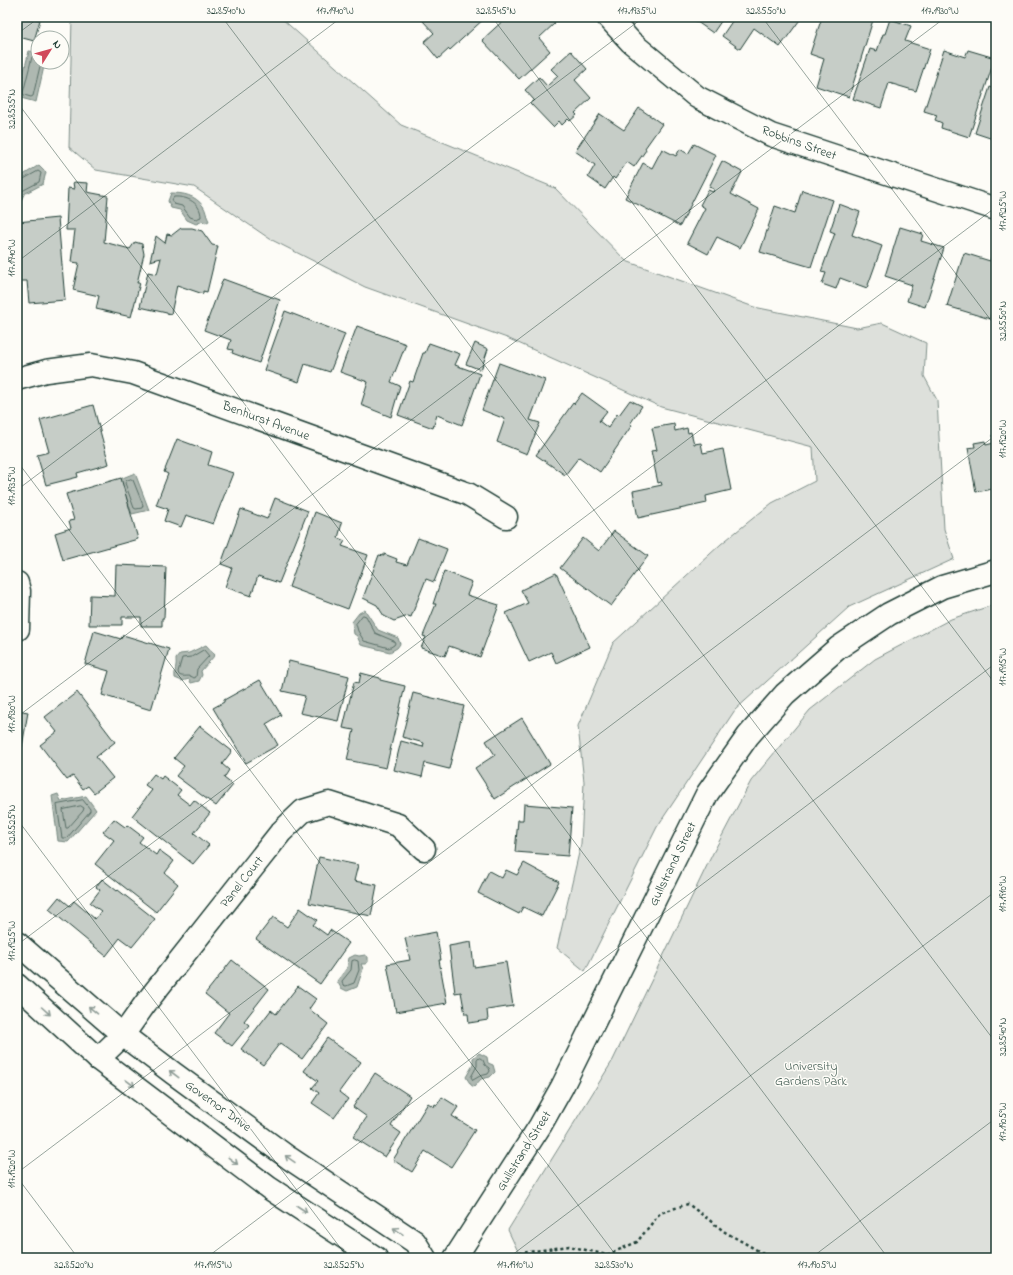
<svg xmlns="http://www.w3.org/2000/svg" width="1013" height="1275" font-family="'Indie Flower',sans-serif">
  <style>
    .green { fill: #dde0db; stroke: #7e8e88 }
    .water { fill: #aeb8b1; stroke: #75877f }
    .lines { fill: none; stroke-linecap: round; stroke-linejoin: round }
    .shore { stroke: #586e66; stroke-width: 1 }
    .building { fill: #c6cdc7; stroke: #1f3d34 }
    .minor-casing { stroke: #1f3d34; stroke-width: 25 }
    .tertiary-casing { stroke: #1f3d34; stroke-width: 25 }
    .secondary-casing { stroke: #1f3d34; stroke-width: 25 }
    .path { stroke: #1f3d34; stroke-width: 2.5; stroke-dasharray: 3 3; stroke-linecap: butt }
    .minor { stroke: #fdfcf7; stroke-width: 22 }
    .tertiary { stroke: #fdfcf7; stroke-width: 22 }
    .secondary { stroke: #fdfcf7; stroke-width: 22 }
    .oneway { stroke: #8e9c96 }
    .ticks { fill: none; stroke: #1f3d34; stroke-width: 1; stroke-opacity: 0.45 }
    .labels { text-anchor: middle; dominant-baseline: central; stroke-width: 3; stroke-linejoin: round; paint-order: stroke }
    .street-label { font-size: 13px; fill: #1f3d34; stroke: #fdfcf7 }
    .park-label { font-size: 13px; fill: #455e55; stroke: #fdfcf7 }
    .neatline { fill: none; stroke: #1f3d34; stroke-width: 1.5 }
    .ticks-label { font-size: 10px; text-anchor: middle; fill: #1f3d34 }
  </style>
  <rect width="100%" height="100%" fill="#fdfcf7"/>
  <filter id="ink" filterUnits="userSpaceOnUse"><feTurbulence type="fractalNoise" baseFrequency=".025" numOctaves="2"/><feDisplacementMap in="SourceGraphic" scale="8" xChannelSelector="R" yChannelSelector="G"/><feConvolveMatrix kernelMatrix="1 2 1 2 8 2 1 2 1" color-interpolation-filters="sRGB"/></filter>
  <g filter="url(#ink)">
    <g class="green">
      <path d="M72 17H280L401 125 555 188 626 261 754 307 857 328 882 323 926 343 924 376 937 400 944 529 954 559 849 607 735 710 657 827 585 971 557 948 581 844 584 782 578 726 613 643 721 544 772 503 815 481 813 447 661 407 507 338 365 287 270 239 194 187 96 170 69 147Z"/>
      <path d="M996 604V1258H521L508 1230 613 1060 713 853 751 781 810 710 875 659 951 619Z"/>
    </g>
    <g class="water">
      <path d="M38 45V62H45L36 102 17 97V91H19L29 51 36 52Z"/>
      <path d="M39 165 46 172 43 184 24 194 20 203 17 206V179Z"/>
      <path d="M171 193C183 193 195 195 203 206 206 210 206 216 209 221L205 223 203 221 196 224 187 220 180 210 171 208 168 201Z"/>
      <path d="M135 473 149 510 132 514 120 479Z"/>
      <path d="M365 610 378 630 398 638 400 644 397 648 390 652 361 645 357 636 354 634 352 622 359 613Z"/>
      <path d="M206 645 215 655 201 671 202 675 199 681 191 683 189 679 182 681 175 678C174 671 177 666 176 659L180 654 189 653Z"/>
      <path d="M58 794 61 801 86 796 96 810 68 842 58 841 52 796Z"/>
      <path d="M355 955 359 956 365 955 368 957V962L365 964H361L363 969 357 987 347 991 341 988 337 981 347 968 349 958Z"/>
      <path d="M479 1053 487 1057 488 1063 493 1065 495 1072 490 1077 481 1079 474 1087 471 1085 466 1077 473 1065V1058Z"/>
    </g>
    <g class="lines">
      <g class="shore">
        <path d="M38 55 32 57 23 93 24 95 31 97 33 96 41 62"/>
        <path d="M17 182 20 181 38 171 41 173 39 182 22 191 17 200"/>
        <path d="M174 197C187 196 201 203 201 217L196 219 190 217 182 206 174 204 172 201Z"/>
        <path d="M131 479 133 480 143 505 142 508 136 509 134 508 125 483 126 481Z"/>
        <path d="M363 615 366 616 375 633 394 641 395 643 394 645 389 648 364 641 358 631 356 624Z"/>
        <path d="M204 650 209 656 197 669 196 677 194 678C189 674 184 678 179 675L178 672 182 658 191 657Z"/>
        <path d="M83 800 90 809V811L67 838H62L57 805Z"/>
        <path d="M81 806 84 808 83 811 68 828H66L63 810Z"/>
        <path d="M355 960 358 961 359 970 354 983 346 986 343 985 342 981 351 970 352 961Z"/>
        <path d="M480 1058 483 1060 485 1065 489 1068 490 1071 488 1074 480 1076 473 1080 471 1077 477 1066V1060Z"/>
      </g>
    </g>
    <g class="building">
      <path d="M17 17H29L40 20 34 41 19 37 17 46Z"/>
      <path d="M428 17H446L447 18 448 17H486L450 50 449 49 438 59 424 42 434 33 423 21Z"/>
      <path d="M507 17H550L555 23 539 38 550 51 519 79 482 40Z"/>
      <path d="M690 17H724L713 33Z"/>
      <path d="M735 17H802L780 47 754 28 740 49 722 36Z"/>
      <path d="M822 17H864L873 20 849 97 816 86 824 59 810 54Z"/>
      <path d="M890 19 911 26 905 41 930 49 916 91 889 83 881 108 853 99 870 49 877 51 883 34H885Z"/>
      <path d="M944 50 965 57 968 50 995 58 969 137 941 128 942 123 935 120 937 115 924 111Z"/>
      <path d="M571 51 587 69 575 80 591 98 575 113 577 115 570 121 568 119 562 125 559 121 553 127 530 103 534 100 525 90 539 77 547 86 558 76 551 69Z"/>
      <path d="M990 87 996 89V140L975 133Z"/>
      <path d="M639 108 662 124 645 148 646 150 634 167 627 162 615 179 613 177 605 189 588 177 595 165 575 151 600 114 624 130Z"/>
      <path d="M694 144 716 155 680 226 625 198 643 163 652 168 662 149 676 156 680 149 688 154Z"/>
      <path d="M722 161 742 172 731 194 759 209 740 248 717 237 708 254 687 243 705 208 700 205 708 190 713 192 714 189 709 187Z"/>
      <path d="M73 182 88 183 87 192 108 196 104 242 130 249 135 242 142 244 144 254 137 283H140L131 317 96 309 99 296 73 290 79 263 71 262 75 230H66L68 188 74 189Z"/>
      <path d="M802 190 833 200 811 267 760 252 775 206 795 213Z"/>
      <path d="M839 204 860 212 852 235 882 246 867 288 840 278 836 289 822 284 826 273 821 272 835 233 830 231Z"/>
      <path d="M58 218 65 300 29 303 27 281H17V222Z"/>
      <path d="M900 227 923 234 921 241 944 248 925 307 907 301 912 285 885 276Z"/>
      <path d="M181 228H192L202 231 212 245 218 246 207 292 203 291V294L177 285 171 314 140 307 148 272 157 274 161 258 150 261 156 236 165 243 167 234 172 235Z"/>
      <path d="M964 253 990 261 992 255 996 256V308L993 307 990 319 947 306Z"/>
      <path d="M223 279 280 300 259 363 232 353 233 350 228 349 231 340 204 330Z"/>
      <path d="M285 311 345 334 330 372 305 364 299 382 264 370Z"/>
      <path d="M357 326 406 344 391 382 400 386 391 417 361 405 368 382 340 372Z"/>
      <path d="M429 343 460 354 455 365 480 374 462 425 437 415 433 428 398 415 410 381 413 382 423 353H425Z"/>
      <path d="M475 343 488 349 481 370 466 364Z"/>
      <path d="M499 363 545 380 530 420 540 423 527 454 497 442 505 419 482 410Z"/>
      <path d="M582 393 607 411 599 421 608 428 617 414 619 415 630 400 642 406 630 424 632 425 600 472 579 457 565 475 536 455 573 403 574 404Z"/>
      <path d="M93 405 109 464 77 473 78 477 46 485 37 455 49 452 40 420Z"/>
      <path d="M674 424 675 431 687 428 688 433 691 432 694 444 701 443 703 453 723 449 731 490 706 496 707 503 638 518 633 491 662 485 661 482 658 483 651 451 657 450 652 428Z"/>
      <path d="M993 435H996V515L992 489 976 492 968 448 975 447 974 443 985 441 986 445 994 443Z"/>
      <path d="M177 439 212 452 208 465 233 473 213 524 186 515 181 527 164 521 168 509 156 505 168 474 164 472Z"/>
      <path d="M121 478 138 539 63 560 55 533 71 528 69 521 74 520 66 494Z"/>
      <path d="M275 498 308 511 279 583 258 576 251 596 225 587 232 568 221 564 241 509 267 519Z"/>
      <path d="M315 512 342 523 338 538 345 541 342 546 368 555 348 609 289 587Z"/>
      <path d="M614 531 648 556 611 606 560 568 583 538 599 551Z"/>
      <path d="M418 538 447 549 434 582 426 579 411 617 408 616 394 621 384 616 377 605 363 598 379 555 384 556V554L397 559 396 562 407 565Z"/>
      <path d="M116 565 166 567 164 618H162V626H141V617H122V625H89L90 595 115 596Z"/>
      <path d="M444 571 472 582 467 595 499 605 480 657 449 646 445 656 421 648 426 637 423 636 436 604H433Z"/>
      <path d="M556 573 590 647 556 663 551 652 529 662 506 613 528 603 521 590Z"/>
      <path d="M94 631 121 639 123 635 169 649 151 710 102 695 109 671 85 664Z"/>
      <path d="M289 661 349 676 338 721 300 713 305 696 282 691Z"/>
      <path d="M361 673 380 678V680L405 686 386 768 347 760 354 730 343 728 354 682 359 683Z"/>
      <path d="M260 680 281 715 266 724 278 745 246 763 213 708 224 702V700Z"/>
      <path d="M77 692 115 742 96 757 113 778 94 793 88 786 83 789 73 776 67 780 40 745 57 732 45 717Z"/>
      <path d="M413 693 464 706 449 769 425 763 422 777 394 770 401 741 423 747 424 743 402 737Z"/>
      <path d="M17 710 28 712 22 747 17 746Z"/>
      <path d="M522 718 550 764 495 799 475 768 495 755 486 741Z"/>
      <path d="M200 726 232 751 222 764 229 770 224 778 233 785 216 806 176 776 184 766 174 758Z"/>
      <path d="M154 774 161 779 163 776 181 790 177 795 190 805 194 800 210 813 194 833 209 845 193 864 132 816 152 790 145 785Z"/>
      <path d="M524 804 572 808 568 856 515 852 518 820H523Z"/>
      <path d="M114 819 125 827 127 825 143 837 139 842 156 855 159 850 174 861 165 873 178 884 156 912 95 864 114 840 103 832Z"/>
      <path d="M319 857 358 865 354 881 377 885 371 916 309 903Z"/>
      <path d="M524 863 559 882 542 916 523 907 519 914 478 893 489 871 502 878 506 870 517 875Z"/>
      <path d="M102 879 117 891 118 890 155 919 132 947 120 938 106 956 49 909 59 897 70 906 74 901 95 919 101 911 90 903 100 890 96 887Z"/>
      <path d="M300 908 317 920 313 925 327 935 330 930 349 943 320 984 256 939 273 917 287 927Z"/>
      <path d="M436 932 441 960H439L447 1003 396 1012 387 964 410 960 405 938Z"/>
      <path d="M471 942 474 967 506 962 513 1006 487 1010 488 1020 469 1023 468 1014H465L461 992 455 993 449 946Z"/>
      <path d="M232 960 269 989 244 1021 249 1025 232 1046 214 1033 229 1013 205 994Z"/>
      <path d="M298 986 316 999 309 1009 328 1024 302 1059 280 1043 263 1065 241 1049 271 1010 276 1014Z"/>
      <path d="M327 1038 361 1062 339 1092 348 1099 334 1118 312 1103 319 1093 312 1088 318 1081 304 1071Z"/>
      <path d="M375 1073 410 1096 391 1126 401 1133 385 1157 353 1137 367 1117 353 1107Z"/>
      <path d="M442 1097 458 1107 452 1116 475 1130 451 1167 425 1151 412 1172 393 1160 428 1103 434 1107 435 1104 437 1105Z"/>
    </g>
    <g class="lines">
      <defs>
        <g id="minor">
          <path d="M608 17 631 42 697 97 771 135 996 209"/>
          <path d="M17 379 46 371 91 365 133 373 468 494 506 517"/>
          <path d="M17 583 19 591 18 629"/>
          <path d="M98 1059 123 1035 145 1004 281 832 303 811 329 803 398 825 424 849"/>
        </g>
        <path id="tertiary" d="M455 1258 540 1126 562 1087 707 794 748 736 785 694 838 648 889 614 942 587 996 571"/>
        <g id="secondary">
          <path d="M17 943 123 1035 173 1073 289 1158 415 1242 425 1258"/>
          <path d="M17 985 98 1059 269 1188 376 1258"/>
        </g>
      </defs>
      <use href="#minor" class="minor-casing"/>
      <use href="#tertiary" class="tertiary-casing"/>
      <use href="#secondary" class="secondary-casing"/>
      <path class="path" d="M501 1256 569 1246 607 1255 637 1242 660 1213 688 1204 725 1232 771 1258"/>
      <use href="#minor" class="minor"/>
      <use href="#tertiary" class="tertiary"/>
      <use href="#secondary" class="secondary"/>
    </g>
    <defs><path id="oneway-shaft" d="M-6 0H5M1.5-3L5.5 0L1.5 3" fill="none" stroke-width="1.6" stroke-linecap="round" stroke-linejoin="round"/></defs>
    <g class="oneway">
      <use href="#oneway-shaft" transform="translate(93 1010) rotate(-140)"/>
      <use href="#oneway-shaft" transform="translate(46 1011) rotate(42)"/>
      <use href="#oneway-shaft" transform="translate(174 1074) rotate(-143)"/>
      <use href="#oneway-shaft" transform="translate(130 1083) rotate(37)"/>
      <use href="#oneway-shaft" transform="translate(290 1159) rotate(-145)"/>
      <use href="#oneway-shaft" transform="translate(233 1161) rotate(37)"/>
      <use href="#oneway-shaft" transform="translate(302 1209) rotate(33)"/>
      <use href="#oneway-shaft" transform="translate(398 1231) rotate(-146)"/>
    </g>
  </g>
  <path class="ticks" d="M222 17 996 1043M492 17 996 685M762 17 996 327M17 34 40 17M17 102 888 1258M17 262 342 17M17 461 618 1258M17 490 644 17M17 717 946 17M17 819 348 1258M17 945 996 207M17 1173 996 435M17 1177 78 1258M206 1258 996 663M508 1258 996 891M811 1258 996 1118"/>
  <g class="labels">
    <g class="street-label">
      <text transform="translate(799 143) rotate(20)">Robbins Street</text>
      <text transform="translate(266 421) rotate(20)">Benhurst Avenue</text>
      <text transform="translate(673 864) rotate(-64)">Gullstrand Street</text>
      <text transform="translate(242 882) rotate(-52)">Panel Court</text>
      <text transform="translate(218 1106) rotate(36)">Governor Drive</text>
      <text transform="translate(524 1151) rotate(-58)">Gullstrand Street</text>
    </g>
    <g class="park-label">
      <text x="811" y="1066">University<tspan x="811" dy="15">Gardens Park</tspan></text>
    </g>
  </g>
  <rect width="1013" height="1275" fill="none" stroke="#fdfcf7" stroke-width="44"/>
  <g transform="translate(50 50) rotate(53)"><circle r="19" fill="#fdfcf7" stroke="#a4b0a9"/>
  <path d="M0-3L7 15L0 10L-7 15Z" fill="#d1495b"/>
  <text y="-6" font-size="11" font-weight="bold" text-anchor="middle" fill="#1f3d34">N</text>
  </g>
  <rect x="22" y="22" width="969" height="1231" class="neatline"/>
  <g class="ticks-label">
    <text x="226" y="14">32.8540°N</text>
    <text x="335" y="14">117.1940°W</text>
    <text x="496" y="14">32.8545°N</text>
    <text x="637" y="14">117.1935°W</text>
    <text x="766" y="14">32.8550°N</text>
    <text x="940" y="14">117.1930°W</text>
    <text transform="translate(11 109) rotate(-90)" y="4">32.8535°N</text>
    <text transform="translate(1002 211) rotate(-90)" y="4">117.1925°W</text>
    <text transform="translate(11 258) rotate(-90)" y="4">117.1940°W</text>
    <text transform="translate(1002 321) rotate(-90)" y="4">32.8550°N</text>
    <text transform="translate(1002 439) rotate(-90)" y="4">117.1920°W</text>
    <text transform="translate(11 486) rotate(-90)" y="4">117.1935°W</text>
    <text transform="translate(1002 667) rotate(-90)" y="4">117.1915°W</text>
    <text transform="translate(11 714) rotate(-90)" y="4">117.1930°W</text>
    <text transform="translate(11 825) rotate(-90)" y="4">32.8525°N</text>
    <text transform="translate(1002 894) rotate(-90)" y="4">117.1910°W</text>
    <text transform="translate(11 941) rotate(-90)" y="4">117.1925°W</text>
    <text transform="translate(1002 1037) rotate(-90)" y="4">32.8540°N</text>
    <text transform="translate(1002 1122) rotate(-90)" y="4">117.1905°W</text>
    <text transform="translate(11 1169) rotate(-90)" y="4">117.1920°W</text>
    <text x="74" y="1268">32.8520°N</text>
    <text x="213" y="1268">117.1915°W</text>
    <text x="344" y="1268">32.8525°N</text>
    <text x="515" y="1268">117.1910°W</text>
    <text x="614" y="1268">32.8530°N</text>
    <text x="817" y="1268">117.1905°W</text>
  </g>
</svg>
